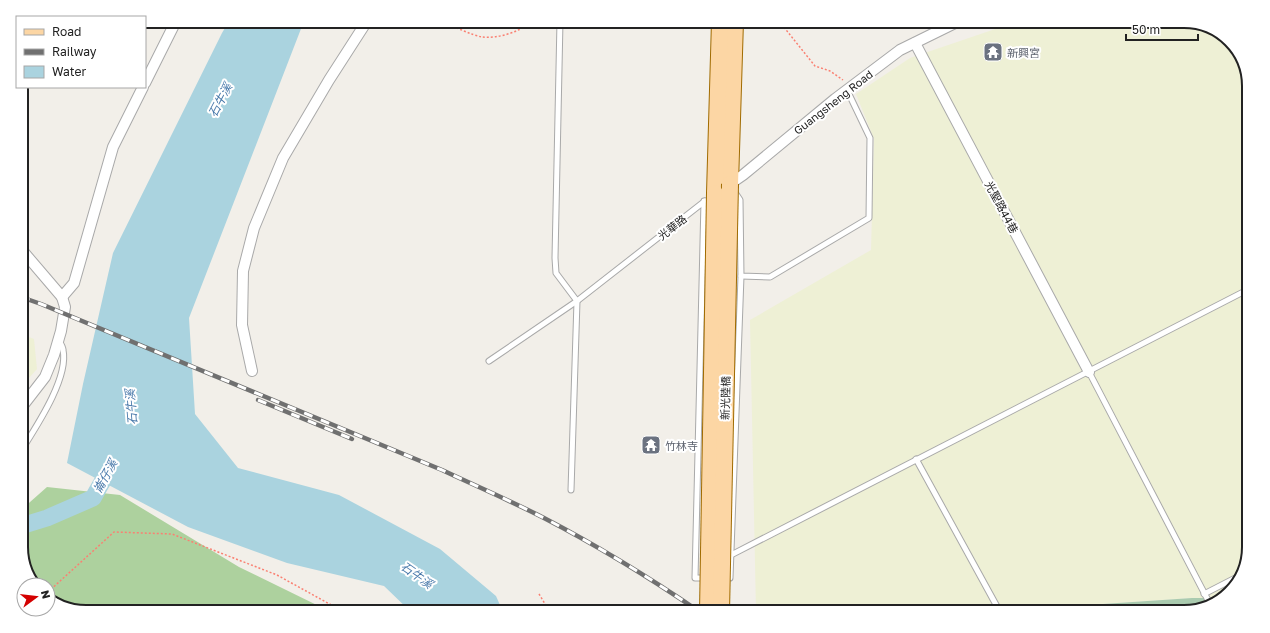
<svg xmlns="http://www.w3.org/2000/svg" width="1270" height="633" font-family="'Golos Text','Noto Sans TC',sans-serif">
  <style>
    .farmland { fill: #eef0d5 }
    .forest { fill: #add19e }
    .cemetery { fill: #aacbaf }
    .water { fill: #aad3df }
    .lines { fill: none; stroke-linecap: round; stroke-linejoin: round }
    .stream { stroke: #aad3df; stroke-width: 3 }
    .river { stroke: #aad3df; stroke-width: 17 }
    .lane-casing { stroke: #a9a9a9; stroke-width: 7 }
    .street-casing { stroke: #a9a9a9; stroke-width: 12 }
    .primary-casing { stroke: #a06b00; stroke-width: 18 }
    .path { stroke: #fa8072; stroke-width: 1.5; stroke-dasharray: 2 2; stroke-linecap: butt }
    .lane { stroke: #fff; stroke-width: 5 }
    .street { stroke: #fff; stroke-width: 10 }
    .primary { stroke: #fcd6a4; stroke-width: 16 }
    .rail-casing { stroke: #707070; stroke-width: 4.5 }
    .rail { stroke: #fff; stroke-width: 3; stroke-dasharray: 9; stroke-linecap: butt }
    .primary-bridge-casing { stroke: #a06b00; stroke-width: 18; stroke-linecap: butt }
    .primary-bridge { stroke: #fcd6a4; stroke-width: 16 }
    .labels { text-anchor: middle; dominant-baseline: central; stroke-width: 4; stroke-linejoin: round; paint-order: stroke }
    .worship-label { font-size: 11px; fill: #5b616d; stroke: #fff; text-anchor: start }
    .street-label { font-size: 11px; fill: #222; stroke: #fff }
    .water-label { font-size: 12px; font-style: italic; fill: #4a7aab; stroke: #fff }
    .rim { fill: none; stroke: #222; stroke-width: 2 }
  </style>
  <rect width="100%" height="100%" fill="#f2efe9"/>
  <g class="farmland">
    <path d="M1019 21H1184L1213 28 1238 50 1249 82V547L1242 576 1223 598H1192L1103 604 1089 607 1080 610V612H756L750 320 871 250 874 139 856 94 910 58Z"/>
    <path d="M21 334 34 339 37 369 21 387Z"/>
  </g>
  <path class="forest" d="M47 487 120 495 239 567 331 612H86L57 605 48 597V585H34L32 583 21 552V510Z"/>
  <path class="cemetery" d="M1192 598H1223L1220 601 1185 612H1080V610L1103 604Z"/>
  <path class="water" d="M229 21H304L189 318 195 414 238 468 339 495 440 549 496 596 503 612H411L384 586 287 563 188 527 67 463 83 384 113 253 222 33Z"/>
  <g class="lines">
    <path class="stream" d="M665 611V612"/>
    <path class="river" d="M21 526 47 518 93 498 114 461"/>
    <defs>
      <g id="lane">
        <path d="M560 21 555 258 556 273 577 301 571 490"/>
        <path d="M734 191 740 200 741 276 770 277 869 218 870 138 847 90"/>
        <path d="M704 201 695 578H707"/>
        <path d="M489 361 577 301 705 201"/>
        <path d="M1089 372 1210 604"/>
        <path d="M21 451C36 427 69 378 63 350 63 347 61 344 59 341"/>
        <path d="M916 459 1000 612"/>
        <path d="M731 555 1249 289"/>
        <path d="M723 578H730L741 276"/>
        <path d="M1204 594 1243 574"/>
      </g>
      <g id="street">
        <path d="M915 43 1089 372"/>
        <path d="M145 83 176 21"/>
        <path d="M727 186 743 175 835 99 900 50 959 21"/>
        <path d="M21 249 62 297 65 307 61 331 54 355 45 377 21 408"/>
        <path d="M62 297 74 283 113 147 143 87"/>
        <path d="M252 371 242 325 243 271 254 228 283 158 329 80 367 21"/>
      </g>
      <g id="primary">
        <path d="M730 184 735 21"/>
        <path d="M715 193 720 21"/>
      </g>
    </defs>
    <use href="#lane" class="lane-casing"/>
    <use href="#street" class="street-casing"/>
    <use href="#primary" class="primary-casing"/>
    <g class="path">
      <path d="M442 21C453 26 471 35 482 37 497 39 521 32 531 21"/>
      <path d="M779 21 815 66 830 71 843 80"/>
      <path d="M48 592 114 532 172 534 277 575 344 612"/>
      <path d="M539 594 550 612"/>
    </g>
    <use href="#lane" class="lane"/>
    <use href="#street" class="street"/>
    <use href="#primary" class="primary"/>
    <defs>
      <g id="rail">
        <path d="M21 297 41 304 442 470C476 486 511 501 544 518 598 546 650 578 700 612"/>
        <path d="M258 400 352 439"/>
      </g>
    </defs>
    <use href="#rail" class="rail-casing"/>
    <use href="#rail" class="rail"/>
    <defs>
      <g id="primary-bridge">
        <path d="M708 612 715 193"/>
        <path d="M721 612 730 184"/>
      </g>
    </defs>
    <use href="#primary-bridge" class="primary-bridge-casing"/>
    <use href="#primary-bridge" class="primary-bridge"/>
  </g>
  <defs>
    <symbol id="temple-square" viewBox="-11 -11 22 22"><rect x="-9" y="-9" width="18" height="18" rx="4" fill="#6b7280" stroke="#fff"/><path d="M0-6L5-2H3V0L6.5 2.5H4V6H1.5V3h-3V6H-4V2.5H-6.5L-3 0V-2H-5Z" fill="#fff"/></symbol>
  </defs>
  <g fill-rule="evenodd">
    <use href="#temple-square" x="982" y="41" width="22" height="22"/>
    <use href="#temple-square" x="640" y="434" width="22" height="22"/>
  </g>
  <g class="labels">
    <g class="worship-label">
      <text x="1007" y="52">新興宮</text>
      <text x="665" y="445">竹林寺</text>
    </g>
    <g class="street-label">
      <text transform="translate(833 102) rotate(-38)">Guangsheng Road</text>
      <text transform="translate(1002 207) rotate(62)">光聖路44巷</text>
      <text transform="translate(672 227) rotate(-38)">光華路</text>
      <text transform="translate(725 398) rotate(-89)">新光陸橋</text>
    </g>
    <g class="water-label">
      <text transform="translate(220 100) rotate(-62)">石牛溪</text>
      <text transform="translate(131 407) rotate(-95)">石牛溪</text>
      <text transform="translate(105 476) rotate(-61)">崙仔溪</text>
      <text transform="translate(417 575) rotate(35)">石牛溪</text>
    </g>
  </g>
  <path d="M0 0H1270V633H0ZM86 28H1184A58 58 0 0 1 1242 86V547A58 58 0 0 1 1184 605H86A58 58 0 0 1 28 547V86A58 58 0 0 1 86 28Z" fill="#fff" fill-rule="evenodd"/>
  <path class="rim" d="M86 28H1184A58 58 0 0 1 1242 86V547A58 58 0 0 1 1184 605H86A58 58 0 0 1 28 547V86A58 58 0 0 1 86 28Z"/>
  <rect x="16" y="16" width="130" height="72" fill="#ffffff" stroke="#a7a7a7"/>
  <rect x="24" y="29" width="20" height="6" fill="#fcd6a4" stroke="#a7a7a7"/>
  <text x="52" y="36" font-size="12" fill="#222222">Road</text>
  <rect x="24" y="49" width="20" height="6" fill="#707070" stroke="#a7a7a7"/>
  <text x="52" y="56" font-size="12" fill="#222222">Railway</text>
  <rect x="24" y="66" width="20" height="12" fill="#aad3df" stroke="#a7a7a7"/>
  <text x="52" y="76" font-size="12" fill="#222222">Water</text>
  <g transform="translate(36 597) rotate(75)"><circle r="19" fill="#ffffff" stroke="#a7a7a7"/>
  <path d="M0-3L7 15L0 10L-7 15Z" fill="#d40000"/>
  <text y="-6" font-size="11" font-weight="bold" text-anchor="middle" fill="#222222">N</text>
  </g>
  <path d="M1126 34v6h72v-6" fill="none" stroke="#222222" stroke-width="2"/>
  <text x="1132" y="34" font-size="12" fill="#222222" stroke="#ffffff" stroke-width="3" paint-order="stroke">50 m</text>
</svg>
